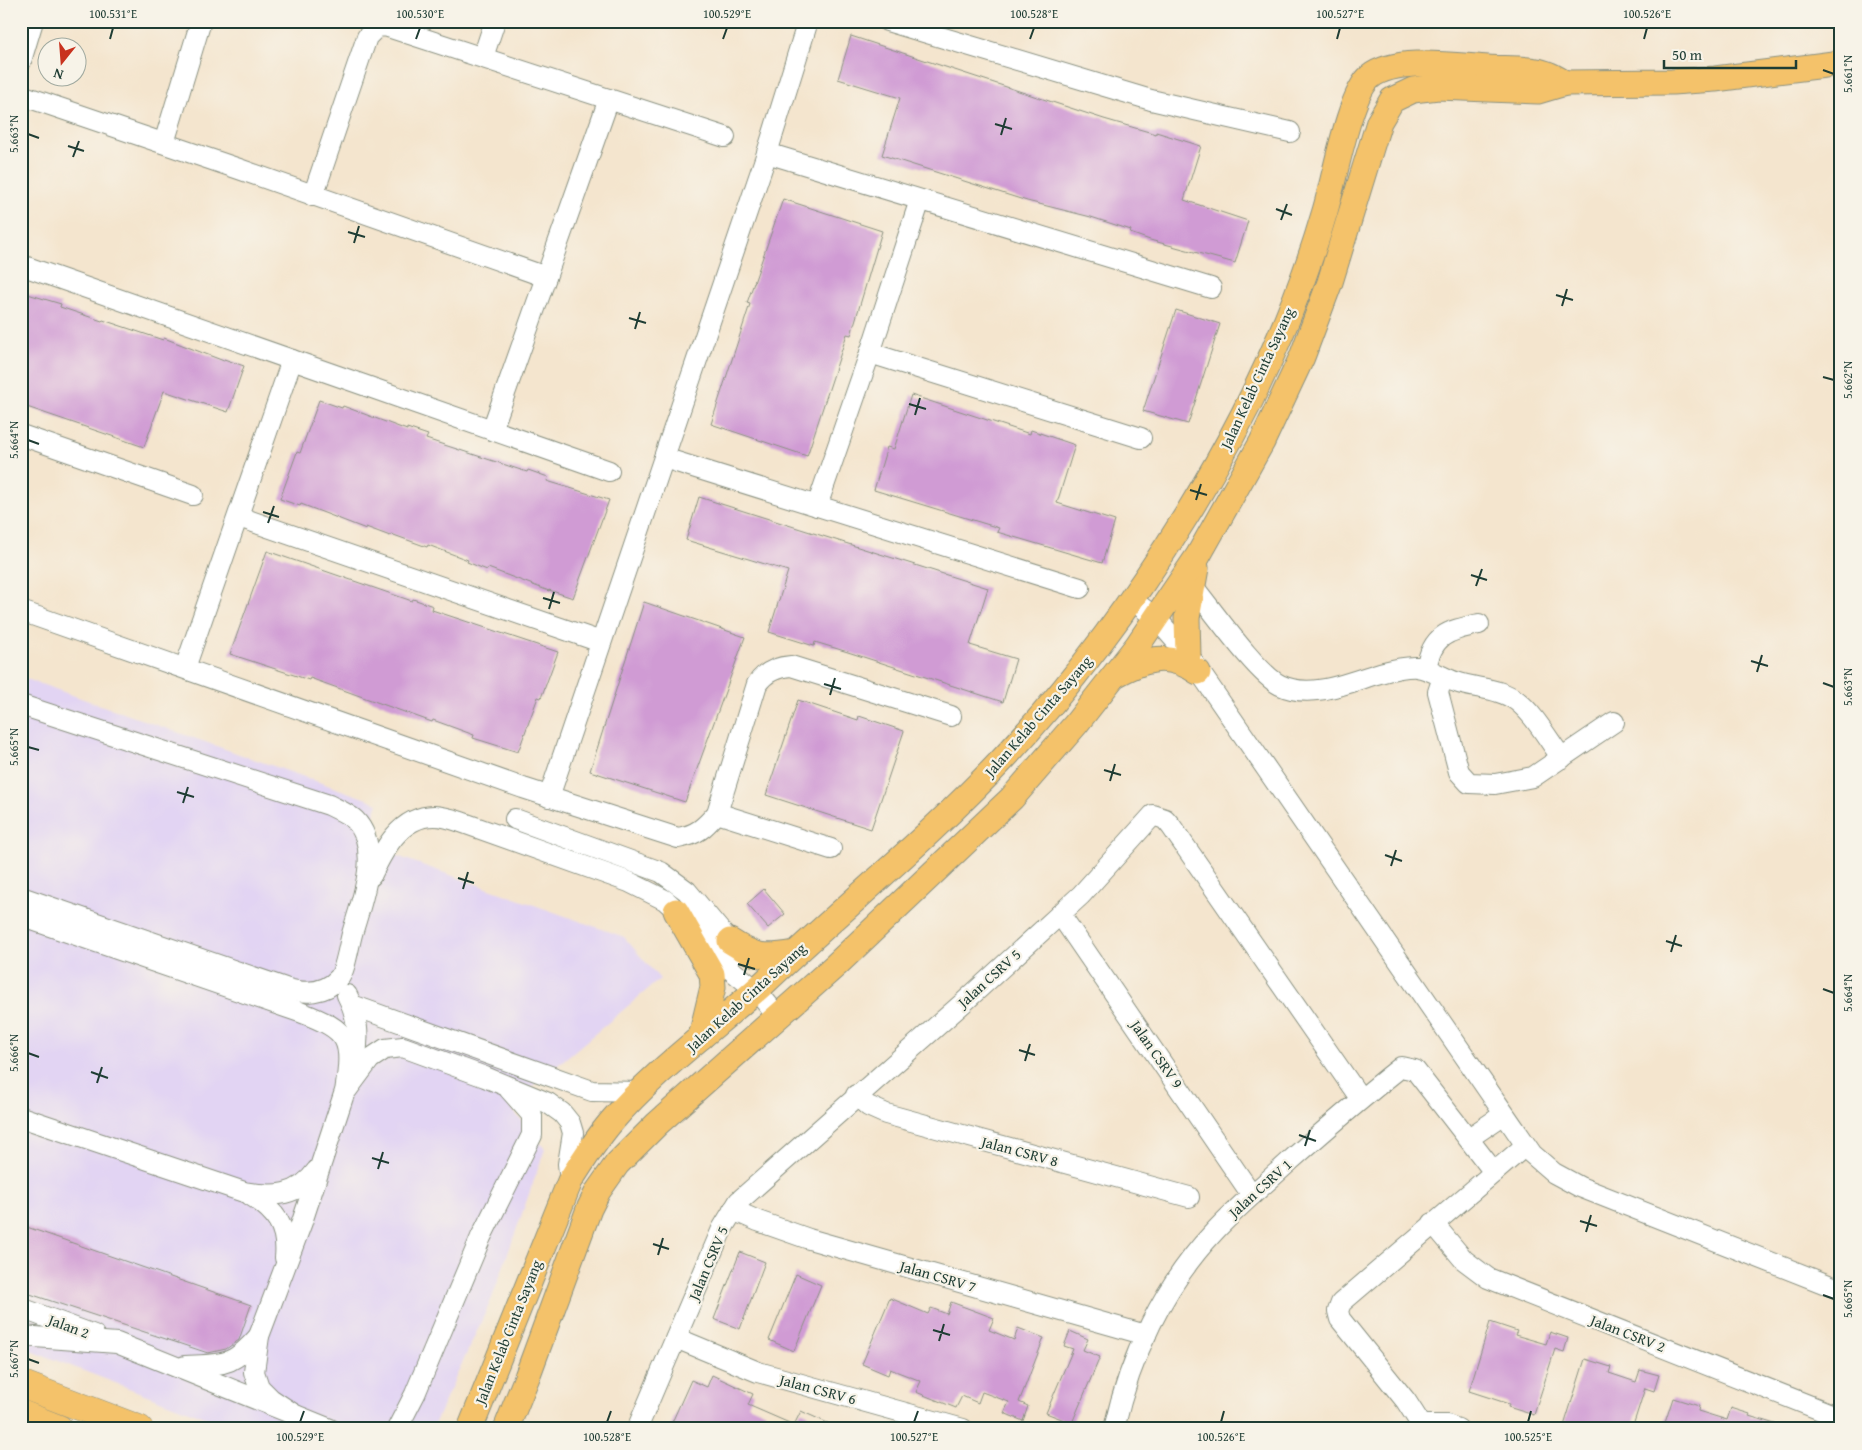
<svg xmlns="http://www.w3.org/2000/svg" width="1862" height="1450" font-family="'Gentium Book Plus',serif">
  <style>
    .built { fill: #e2d4f3 }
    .building { fill: #d09bd4 }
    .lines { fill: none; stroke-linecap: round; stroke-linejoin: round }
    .minor-casing { stroke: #8a9181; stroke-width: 22 }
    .major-casing { stroke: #8a9181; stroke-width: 27 }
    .highway-casing { stroke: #8a9181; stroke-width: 29 }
    .minor { stroke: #fff; stroke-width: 20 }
    .major { stroke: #f4c26a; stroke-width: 25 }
    .highway { stroke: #f4c26a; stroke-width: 28 }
    .ticks { fill: none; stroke: #1f3d34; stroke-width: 2 }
    .labels { text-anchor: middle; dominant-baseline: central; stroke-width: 4.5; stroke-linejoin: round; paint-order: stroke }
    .street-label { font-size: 15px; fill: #1f3d34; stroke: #f7f3e8 }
    .neatline { fill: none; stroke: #1f3d34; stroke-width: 2 }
    .ticks-label { font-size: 12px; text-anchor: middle; fill: #1f3d34 }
  </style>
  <rect width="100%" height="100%" fill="#f7f3e8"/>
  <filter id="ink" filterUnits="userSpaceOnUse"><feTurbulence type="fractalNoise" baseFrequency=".02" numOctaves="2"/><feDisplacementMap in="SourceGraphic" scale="10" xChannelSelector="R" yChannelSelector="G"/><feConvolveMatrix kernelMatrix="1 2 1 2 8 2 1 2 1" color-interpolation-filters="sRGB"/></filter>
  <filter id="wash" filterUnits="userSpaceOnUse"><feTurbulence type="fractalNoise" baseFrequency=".0096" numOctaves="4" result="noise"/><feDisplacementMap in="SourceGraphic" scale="20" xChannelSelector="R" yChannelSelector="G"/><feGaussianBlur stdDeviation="1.12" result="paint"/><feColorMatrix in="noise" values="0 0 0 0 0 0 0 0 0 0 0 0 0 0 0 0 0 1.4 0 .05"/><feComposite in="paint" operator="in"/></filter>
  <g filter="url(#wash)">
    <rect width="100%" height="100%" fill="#f4e5ce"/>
    <path class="built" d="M21 677 378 803 363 844 624 937 660 979 509 1106 545 1149 492 1298 432 1429H236L21 1347Z"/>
    <g id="blocks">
      <g class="building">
        <path d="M851 36 1104 119 1156 134V132L1201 146 1184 200 1248 221 1235 263 1150 240 1130 233 1131 230 1091 217 1027 201 882 155 900 98 838 79Z"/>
        <path d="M783 199 882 231 851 335 847 334 807 456 711 424 750 304 747 303Z"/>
        <path d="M21 292 61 304 60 307 102 321 103 320 163 340 164 338 224 361V359L244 366 228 412 164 391 144 447 21 405Z"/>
        <path d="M1176 310 1220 324 1188 424 1143 411Z"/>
        <path d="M911 395 1030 434 1031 430 1075 445 1057 503 1115 521 1102 563 997 532 999 528 874 490 887 447 894 449Z"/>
        <path d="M319 400 342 408 343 406 407 430V428L428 435 426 439 527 472 528 470 548 477 547 481 609 500 573 598 549 590V591L488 568 487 570 467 562 468 560 428 545 427 547 391 534 390 536 366 527V529L301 504 300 506 280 499 297 452 300 453Z"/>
        <path d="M699 497 988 588 970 645 1016 659 1003 702 851 653 815 642 814 646 769 632 788 571 686 540Z"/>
        <path d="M267 551 412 601 413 599 433 606 432 610 558 652 541 698 538 697 518 752 473 738 474 735 433 720 432 722 310 678 309 680 230 654Z"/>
        <path d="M644 602 745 637 685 802 590 771Z"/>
        <path d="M798 700 858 720 859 716 904 731 871 829 766 795Z"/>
        <path d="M764 889 785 914 768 928 747 904Z"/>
        <path d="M21 1225 251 1305 239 1340 226 1349 208 1353 21 1291Z"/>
        <path d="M740 1252 765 1262 740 1329 714 1319Z"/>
        <path d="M796 1274 821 1285 794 1351 769 1340Z"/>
        <path d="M890 1298 928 1314 931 1308 947 1314 951 1302 994 1318 989 1330 1014 1340 1018 1328 1044 1338 1019 1402 1028 1406 1023 1421 1004 1413 1009 1402 982 1392 978 1403 962 1396 956 1408 916 1392 921 1381 890 1369 888 1375 862 1364Z"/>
        <path d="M1490 1322 1517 1331 1515 1335 1546 1344 1550 1332 1568 1338 1564 1352 1555 1349 1534 1415 1508 1407 1509 1404 1469 1391Z"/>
        <path d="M1070 1331 1088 1339 1083 1350 1100 1357 1072 1423 1046 1413 1073 1349 1064 1346Z"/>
        <path d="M1585 1359 1611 1367 1609 1373 1636 1382 1640 1370 1659 1375 1654 1391 1645 1388 1632 1429H1563Z"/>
        <path d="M712 1375 753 1394 748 1405 794 1425 801 1411 841 1429H669L691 1380 707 1387Z"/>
        <path d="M1673 1398 1699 1406 1698 1411 1727 1420 1731 1408 1750 1414 1749 1416 1778 1425V1429H1663Z"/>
      </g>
    </g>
  </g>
  <g filter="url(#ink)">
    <use href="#blocks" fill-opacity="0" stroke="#8a9181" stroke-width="1"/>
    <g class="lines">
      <defs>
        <g id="minor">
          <path d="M887 21 1151 100 1290 132"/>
          <path d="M483 57 495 21"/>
          <path d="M21 61 33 21"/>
          <path d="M21 95 239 169 546 277"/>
          <path d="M164 143 201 21"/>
          <path d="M767 153 1211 288"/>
          <path d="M313 196 367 37 377 27 385 26 725 137"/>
          <path d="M21 265 609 471"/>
          <path d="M870 353 1141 438"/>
          <path d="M492 430 609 99"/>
          <path d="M21 435 193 495"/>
          <path d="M664 458 1080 588"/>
          <path d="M817 506 870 353 920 200"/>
          <path d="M239 517 601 642"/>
          <path d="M1192 585C1211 608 1257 674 1280 685 1311 700 1349 682 1380 673 1391 670 1405 666 1417 667 1431 669 1443 678 1456 682 1476 689 1500 688 1517 701 1535 715 1548 740 1562 758"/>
          <path d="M1132 600 1156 618 1188 655 1532 1154 1554 1173 1580 1187 1841 1290"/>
          <path d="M21 611 523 788 678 838C697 835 705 827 717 813L757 684C765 672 776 667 791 666L951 716"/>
          <path d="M185 668 292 360"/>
          <path d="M1426 669C1432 634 1448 631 1479 624"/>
          <path d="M1443 677 1438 692 1459 772 1469 783 1495 784 1533 777 1614 722"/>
          <path d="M21 705 329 805C337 809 349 814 355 820 383 849 361 902 352 934 349 945 345 971 339 978 325 994 304 994 285 988L21 897"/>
          <path d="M549 797 767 153 808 21"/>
          <path d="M717 813 831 849"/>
          <path d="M515 819 661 872 687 891 738 952"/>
          <path d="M371 876C383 851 400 816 434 816 442 816 452 819 461 822L629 882 665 900 694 926 731 970 756 990 778 1017"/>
          <path d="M1060 914 1252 1195"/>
          <path d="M21 916 300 1012C350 1031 353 1039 345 1092"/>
          <path d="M347 995C358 1016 360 1036 355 1059"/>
          <path d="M352 1005 592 1091 641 1092"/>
          <path d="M856 1095 868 1106 886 1114 1189 1197"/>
          <path d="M21 1117 244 1192C274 1197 298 1197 317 1170"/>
          <path d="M1469 1138 1503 1115"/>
          <path d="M250 1195C276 1211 288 1227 285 1258"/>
          <path d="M733 1210 758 1221 809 1239 1146 1335"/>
          <path d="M1433 1223 1464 1260 1488 1278 1841 1418"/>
          <path d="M21 1308 94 1335"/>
          <path d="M21 1336 117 1343 330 1429"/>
          <path d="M676 1338 758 1372 963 1429"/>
          <path d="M185 1366C224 1364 232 1367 259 1336"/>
          <path d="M298 1417 271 1399 259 1387 254 1372 259 1336 302 1222 344 1094 370 1059 385 1049 403 1047 485 1077 548 1103 562 1113 570 1123 573 1133 568 1164 570 1181"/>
          <path d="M1423 1425H1447L1458 1429"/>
          <path d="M397 1429 415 1394 481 1237 532 1135V1115L509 1089"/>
          <path d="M637 1429 722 1229 739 1201 963 1003 1081 895 1153 815 1165 819 1171 826 1360 1098"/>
          <path d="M1114 1429C1130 1357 1163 1286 1214 1232 1238 1206 1265 1184 1291 1160 1327 1128 1363 1097 1401 1067L1415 1070 1494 1172"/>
          <path d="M1424 1429 1406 1401 1340 1319 1338 1311 1341 1303 1525 1146"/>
        </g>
        <g id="major">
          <path d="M1188 655 1187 618 1196 568"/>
          <path d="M1117 674C1147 658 1168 652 1198 672"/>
          <path d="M676 911 712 974 713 987 701 1037"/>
          <path d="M730 941C756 958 765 958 795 953"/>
          <path d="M470 1429 570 1181C583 1160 596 1140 611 1122 656 1069 714 1029 765 982 844 907 929 838 1004 758 1073 684 1133 602 1186 516 1244 422 1294 318 1325 211 1334 182 1349 94 1370 77 1396 56 1456 66 1488 68 1503 69 1520 68 1536 71 1546 72 1556 78 1565 83"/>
          <path d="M506 1429 527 1377 589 1209 598 1191 617 1164 657 1124 836 965 1012 798 1076 724 1137 646 1198 556 1262 442 1302 357 1330 282 1379 122 1392 100 1413 90 1438 87 1538 91 1565 83 1672 82 1715 79 1841 63"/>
        </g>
        <g id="highway">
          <path d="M21 1384 139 1429"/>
          <path d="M21 1414 59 1429"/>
        </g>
      </defs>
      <use href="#minor" class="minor-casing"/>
      <use href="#major" class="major-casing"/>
      <use href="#highway" class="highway-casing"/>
      <use href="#minor" class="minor"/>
      <use href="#major" class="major"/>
      <use href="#highway" class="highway"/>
    </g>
  </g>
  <path class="ticks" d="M110 39 113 28M416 39 420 28M723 39 727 28M1030 39 1034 28M1337 39 1340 28M1644 39 1647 28M1823 70 1834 74M995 124 1012 129M28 134 39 138M1001 135 1006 118M68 146 84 151M73 157 79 141M1276 209 1292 215M1281 220 1287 204M348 232 365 237M354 243 359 226M1556 295 1573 300M1562 306 1567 289M629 318 646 323M635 329 640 312M1823 377 1834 380M909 404 926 409M915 415 920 398M28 440 39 444M1190 490 1207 495M1196 500 1201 484M263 512 279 517M268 523 274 506M1471 575 1487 580M1476 586 1482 569M543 598 560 603M549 609 554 592M1751 661 1768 666M1757 672 1762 655M1823 683 1834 687M824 684 841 689M830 695 835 678M28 747 39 750M1104 770 1121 775M1110 781 1115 764M177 792 194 797M183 803 188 787M1385 855 1402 861M1391 866 1396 850M458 878 474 883M463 889 468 872M1666 941 1682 946M1671 952 1676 935M738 964 755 969M744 975 749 958M1823 989 1834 993M1019 1050 1035 1055M28 1053 39 1057M1025 1061 1030 1044M91 1072 108 1078M97 1083 102 1067M1299 1135 1316 1141M1305 1146 1310 1130M372 1158 389 1163M378 1169 383 1152M1580 1221 1597 1226M1586 1232 1591 1215M653 1244 669 1249M658 1255 663 1238M1823 1295 1834 1299M933 1330 950 1335M939 1341 944 1324M28 1359 39 1363M300 1422 304 1411M607 1422 611 1411M914 1422 918 1411M1221 1422 1224 1411M1528 1422 1531 1411"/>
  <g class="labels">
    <g class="street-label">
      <text transform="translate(1257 378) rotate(-65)">Jalan Kelab Cinta Sayang</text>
      <text transform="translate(1038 716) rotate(-49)">Jalan Kelab Cinta Sayang</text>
      <text transform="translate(989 978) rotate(-42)">Jalan CSRV 5</text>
      <text transform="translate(746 997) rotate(-42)">Jalan Kelab Cinta Sayang</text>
      <text transform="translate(1157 1054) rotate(55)">Jalan CSRV 9</text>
      <text transform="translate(1020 1151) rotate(15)">Jalan CSRV 8</text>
      <text transform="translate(1260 1188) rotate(-42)">Jalan CSRV 1</text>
      <text transform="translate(708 1263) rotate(-67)">Jalan CSRV 5</text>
      <text transform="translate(938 1276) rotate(16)">Jalan CSRV 7</text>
      <text transform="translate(69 1326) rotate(20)">Jalan 2</text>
      <text transform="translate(508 1332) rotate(-68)">Jalan Kelab Cinta Sayang</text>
      <text transform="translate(1628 1333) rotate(21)">Jalan CSRV 2</text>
      <text transform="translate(818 1389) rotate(15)">Jalan CSRV 6</text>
    </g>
  </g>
  <rect width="1862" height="1450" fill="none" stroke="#f7f3e8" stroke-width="55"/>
  <g transform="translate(62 62) rotate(197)"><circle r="24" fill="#f7f3e8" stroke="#a1aaa0"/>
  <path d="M0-4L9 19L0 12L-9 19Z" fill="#c8321e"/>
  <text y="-8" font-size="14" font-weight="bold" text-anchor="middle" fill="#1f3d34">N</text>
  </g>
  <path d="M1664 60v8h132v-8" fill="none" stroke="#1f3d34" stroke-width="2.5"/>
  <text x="1672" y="60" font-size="15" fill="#1f3d34" stroke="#f7f3e8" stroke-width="4" paint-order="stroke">50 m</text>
  <rect x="28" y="28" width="1806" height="1394" class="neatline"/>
  <g class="ticks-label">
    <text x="113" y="18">100.531°E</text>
    <text x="420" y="18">100.530°E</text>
    <text x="727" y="18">100.529°E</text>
    <text x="1034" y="18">100.528°E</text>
    <text x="1340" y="18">100.527°E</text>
    <text x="1647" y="18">100.526°E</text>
    <text transform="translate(1848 74) rotate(-90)" y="4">5.661°N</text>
    <text transform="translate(14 134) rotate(-90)" y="4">5.663°N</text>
    <text transform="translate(1848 380) rotate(-90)" y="4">5.662°N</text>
    <text transform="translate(14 440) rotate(-90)" y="4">5.664°N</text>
    <text transform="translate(1848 687) rotate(-90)" y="4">5.663°N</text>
    <text transform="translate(14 747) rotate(-90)" y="4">5.665°N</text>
    <text transform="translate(1848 993) rotate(-90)" y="4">5.664°N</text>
    <text transform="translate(14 1053) rotate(-90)" y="4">5.666°N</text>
    <text transform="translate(1848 1299) rotate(-90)" y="4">5.665°N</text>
    <text transform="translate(14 1359) rotate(-90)" y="4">5.667°N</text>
    <text x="300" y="1441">100.529°E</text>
    <text x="607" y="1441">100.528°E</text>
    <text x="914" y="1441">100.527°E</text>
    <text x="1221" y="1441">100.526°E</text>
    <text x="1528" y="1441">100.525°E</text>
  </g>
</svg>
